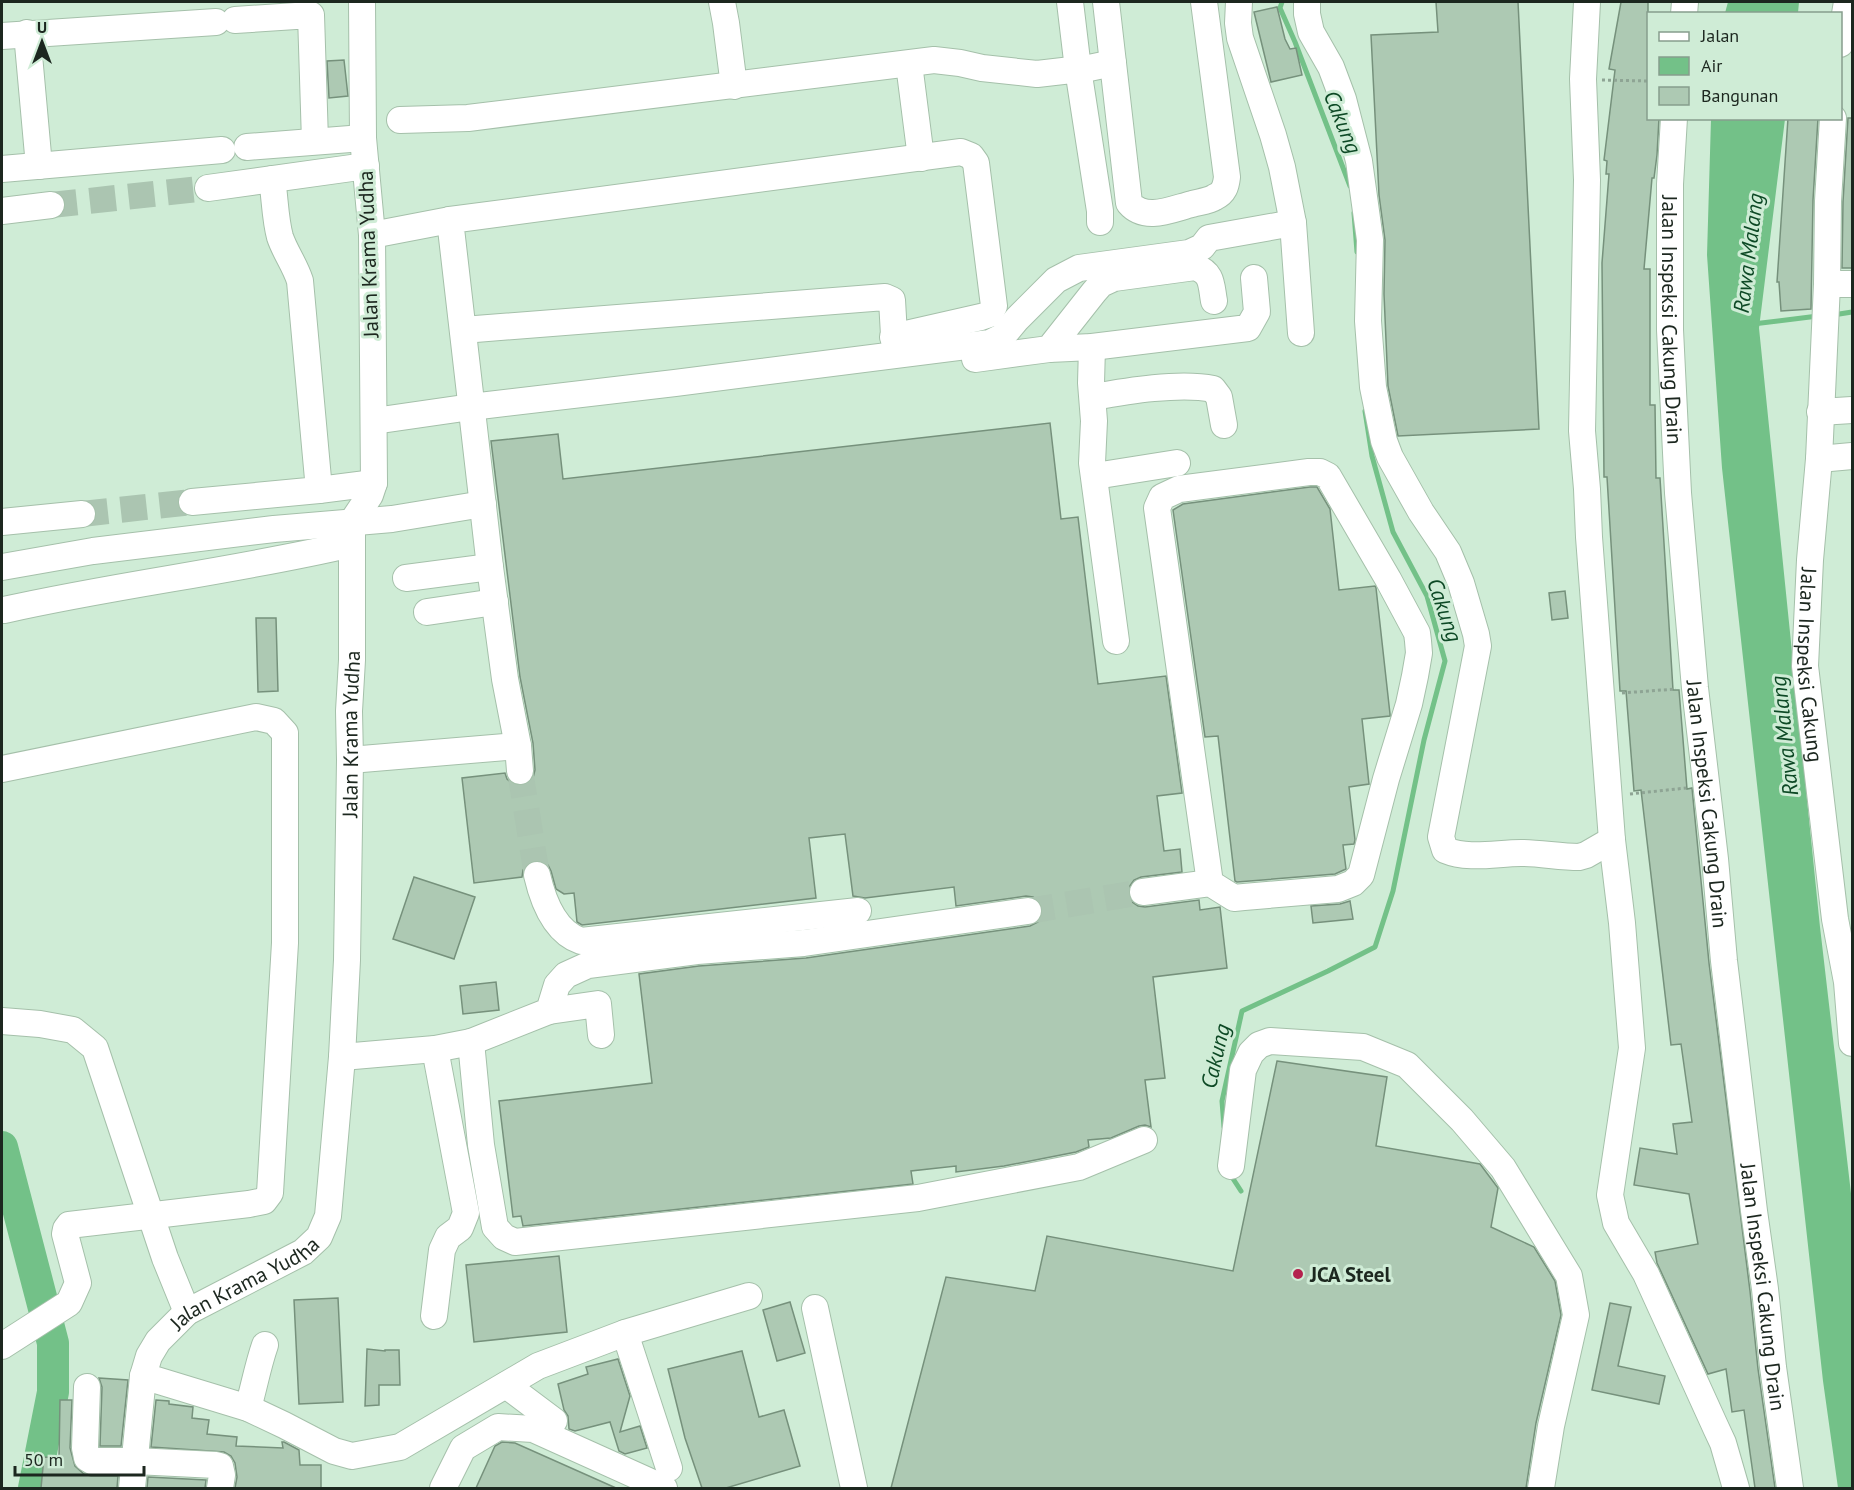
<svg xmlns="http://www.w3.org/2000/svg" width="1854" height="1490" font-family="'PT Sans',sans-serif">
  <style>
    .water { fill: #73c188 }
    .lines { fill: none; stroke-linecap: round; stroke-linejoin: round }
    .stream { stroke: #73c188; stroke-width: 5 }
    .river { stroke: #73c188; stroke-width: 32 }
    .building { fill: #adc9b3; stroke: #76917c; stroke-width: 1.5 }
    .minor-tunnel { stroke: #abc5b1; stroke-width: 26; stroke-dasharray: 26 13; stroke-linecap: butt }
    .minor-casing { stroke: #a5c0aa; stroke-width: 28 }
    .path { stroke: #8ea494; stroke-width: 3; stroke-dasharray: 3 3; stroke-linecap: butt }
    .minor { stroke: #fff; stroke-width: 26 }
    .poi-dot { fill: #b4234e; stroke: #cfecd6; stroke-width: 2 }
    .labels { text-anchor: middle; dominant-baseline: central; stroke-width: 6; stroke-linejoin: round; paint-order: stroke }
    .street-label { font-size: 21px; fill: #1c271f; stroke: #cfecd6 }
    .poi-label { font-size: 21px; font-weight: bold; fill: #1c271f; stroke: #cfecd6; text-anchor: start }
    .water-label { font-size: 22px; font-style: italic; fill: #0d4925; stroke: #cfecd6 }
  </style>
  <rect width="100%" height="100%" fill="#cfecd6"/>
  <g class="water">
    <path d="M1728 2H1799L1798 13H1725Z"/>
    <path d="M1711 119H1785L1759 328 1820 927 1852 1202V1488H1838L1823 1381 1722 468 1707 255Z"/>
  </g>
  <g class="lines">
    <g class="stream">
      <path d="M1282 2 1280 8 1295 42 1350 186"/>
      <path d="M1354 213 1357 252"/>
      <path d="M1833 315 1852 312"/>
      <path d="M1753 324 1818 316"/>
      <path d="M1224 1127 1222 1101 1242 1011 1328 971 1375 947 1393 891 1424 740 1445 661 1427 596 1393 532 1372 456 1365 411"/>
      <path d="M1230 1174 1241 1191"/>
    </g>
    <path class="river" d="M2 1147 53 1343V1392L34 1488"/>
  </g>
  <g class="building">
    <path d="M1436 2H1518L1539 429 1398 436 1388 386 1384 294 1385 240 1379 195 1371 35 1438 32Z"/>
    <path d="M1621 2H1648V118H1659L1657 155 1654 178H1652L1644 269H1650V405H1655L1656 478H1660L1673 690H1679L1687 789 1692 788 1709 963 1750 1291 1758 1369 1775 1488H1755L1744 1410 1732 1412 1726 1369 1708 1374 1657 1263 1655 1252 1698 1244 1689 1194 1634 1185 1640 1148 1677 1154 1673 1124 1692 1122 1681 1044 1671 1045 1641 790 1634 791 1626 691H1620L1607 477H1604L1602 263 1609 174H1606L1607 161 1604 160 1615 70 1609 69Z"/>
    <path d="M1277 7 1285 39 1290 49 1296 48 1302 75 1271 82 1254 12Z"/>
    <path d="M344 60 348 96 329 98 327 61Z"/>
    <path d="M1788 118H1818L1813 200 1811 309 1781 311 1779 282H1777Z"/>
    <path d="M1848 118H1852V268H1842L1843 202Z"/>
    <path d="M1050 423 1061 519 1078 517 1098 684 1166 676 1182 793 1157 796 1164 851 1180 849 1182 872 1141 877 1134 880 1129 887 1128 895 1132 902 1138 906 1145 907 1199 900 1200 910 1220 907 1227 968 1153 977 1165 1078 1145 1080 1151 1127 1145 1125 1139 1126 1111 1138 1088 1140 1089 1147 1076 1152 1004 1166 956 1172V1166L911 1171 913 1184 523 1226 521 1216 513 1217 499 1101 652 1083 639 974 699 966 806 958 1030 926 1038 922 1042 916 1043 909 1039 901 1033 897 1026 896 956 906 954 887 865 898 853 896 845 834 809 838 816 898 582 925 577 922 574 893 564 894 556 889 551 871 548 865 542 861 534 860 527 864 523 870 522 877 474 883 462 778 505 773 507 779 513 784 522 786 529 783 533 778 535 770 533 743 520 677 491 441 558 434 563 479Z"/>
    <path d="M1310 487H1317L1330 509 1339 590 1375 586 1376 588 1390 714V716L1362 719 1369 784 1349 787 1355 840 1354 844 1343 845 1346 869 1335 874 1237 882 1235 881 1218 736 1205 737 1173 510 1183 504Z"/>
    <path d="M1565 591 1568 618 1552 620 1549 593Z"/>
    <path d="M256 618H276L278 691 258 692Z"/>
    <path d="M414 877 475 897 454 959 393 939Z"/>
    <path d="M1350 901 1353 919 1313 923 1311 906 1340 904Z"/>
    <path d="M496 982 499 1010 463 1014 460 986Z"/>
    <path d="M1277 1061 1387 1077 1376 1146 1480 1164 1498 1188 1491 1227 1534 1247 1555 1281 1561 1315 1536 1423 1526 1488H891L946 1277 1035 1291 1047 1236 1233 1271Z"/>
    <path d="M559 1256 567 1332 474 1342 466 1265Z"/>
    <path d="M338 1298 343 1402 299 1404 294 1300Z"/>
    <path d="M790 1302 805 1353 777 1361 763 1310Z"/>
    <path d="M1610 1303 1631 1307 1618 1366 1665 1376 1659 1404 1592 1390Z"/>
    <path d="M367 1349 385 1351V1350H399L400 1385H379V1405L365 1406Z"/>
    <path d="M742 1351 759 1417 784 1410 800 1466 726 1488H702L685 1438 668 1369Z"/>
    <path d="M618 1359 630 1396 620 1432 640 1426 647 1448 625 1454 619 1451 610 1422 575 1431 569 1429 568 1416 564 1410 558 1384 588 1374 586 1367Z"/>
    <path d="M99 1378 128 1380 121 1446H100L102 1387Z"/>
    <path d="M60 1400H72L70 1448 75 1466 84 1474 91 1476H118L117 1488H41L44 1457 59 1458Z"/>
    <path d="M156 1400 169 1401V1404L193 1407 192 1418 209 1420 207 1434 237 1437 236 1446 283 1448 282 1442H284L299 1450 300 1465H321V1488H235L237 1477 235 1463 231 1456 224 1452 151 1447Z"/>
    <path d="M502 1442 515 1443 616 1488H476L495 1446Z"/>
    <path d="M148 1477 206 1480 205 1488H147Z"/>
  </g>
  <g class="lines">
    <g class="minor-tunnel">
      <path d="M51 205 208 188"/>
      <path d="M82 514 192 502"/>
      <path d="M520 771 537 875"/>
      <path d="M1028 911 1143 892"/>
    </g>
    <defs>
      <g id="minor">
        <path d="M722 2 726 23 734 86"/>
        <path d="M1070 2 1078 69 1100 211V222"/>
        <path d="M1106 2 1129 203C1145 222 1172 209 1192 204 1199 202 1209 201 1215 197 1224 193 1226 186 1227 177L1204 2"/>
        <path d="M1239 2 1238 23 1240 38 1273 135 1282 167 1293 223 1301 333"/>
        <path d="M1307 2V14L1311 32 1331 67 1343 99 1359 161 1370 240 1368 321 1373 387 1384 441 1390 457 1421 512 1448 552 1461 583 1476 634 1478 646 1441 837 1445 850C1469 860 1496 853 1521 853 1540 853 1560 857 1579 857L1586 855 1612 840"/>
        <path d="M1587 2 1583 79 1587 180 1582 431 1587 489 1589 537 1612 840 1622 923 1632 1048 1610 1195 1616 1223 1646 1274 1716 1428 1723 1443 1736 1488"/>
        <path d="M1684 14 1685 2"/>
        <path d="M235 20 311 15 315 141"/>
        <path d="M27 33 39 166"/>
        <path d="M2 36 216 22"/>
        <path d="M1840 44 1847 2"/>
        <path d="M909 64 921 158"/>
        <path id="s1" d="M1674 118 1670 184V330L1678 493 1695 688 1715 859 1724 961 1754 1211 1765 1289 1773 1367 1790 1488"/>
        <path id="s2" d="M1833 118 1828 201 1827 284 1819 459 1810 560 1805 666 1835 919 1847 982 1852 1043"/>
        <path d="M400 120 468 118 934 60 960 63 982 68 1037 74 1089 68 1113 63"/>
        <path d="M247 147 363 138"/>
        <path d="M2 169 222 150"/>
        <path d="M208 188 366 166"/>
        <path d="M2 211 51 205"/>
        <path d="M372 235 450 220"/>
        <path d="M1827 284H1852"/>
        <path d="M463 330 885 297 892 300 895 353"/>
        <path d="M1092 347 1091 383 1094 421 1092 463 1116 641"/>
        <path d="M1049 349 1092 347 1248 328 1257 312 1254 278"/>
        <path d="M975 359 1049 349 1094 292 1101 284 1114 278 1195 267C1213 273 1211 285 1214 301"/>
        <path d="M1093 397C1127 391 1180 382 1213 389L1219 397 1224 425"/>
        <path d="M1820 412 1852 410"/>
        <path d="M374 421 471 407 675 383 990 343 1002 337 1017 319 1056 280 1079 268 1189 253 1202 247 1209 238 1293 223"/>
        <path d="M1819 459 1852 456"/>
        <path d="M1095 476 1177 463"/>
        <path d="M319 490 374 483"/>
        <path d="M192 502 319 490 300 281C295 265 285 252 280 237 275 219 275 198 272 179"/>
        <path d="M2 522 82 514"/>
        <path d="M2 567 93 551 274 529 392 519 483 504"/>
        <path d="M406 578 490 567"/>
        <path d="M4 610C119 584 236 571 351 544"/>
        <path d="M427 612 495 602"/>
        <path d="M350 760 518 746"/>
        <path d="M2 769 256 717 274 721 285 733V943L270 1193 264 1201 249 1204 69 1225 66 1229 65 1234 78 1283 69 1303 2 1346"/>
        <path d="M520 771 518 746 505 679 490 567 450 220 961 152 971 156 976 163 994 306 990 314 981 317 893 337"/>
        <path d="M537 875C543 901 555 932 581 941L858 911"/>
        <path d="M1143 892 1210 883 1157 508 1162 497 1179 489 1309 472H1320L1328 476 1388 579 1417 633 1418 641 1419 653 1415 676 1409 704 1386 779 1361 875 1353 883 1338 889 1244 897 1234 898 1210 883"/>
        <path d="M549 1011 598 1004 601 1035"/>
        <path d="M2 1021 40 1024 73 1030 95 1048 165 1258 187 1312"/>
        <path d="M471 1042 481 1145 495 1227 504 1237 515 1242 918 1198 1079 1167 1144 1140"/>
        <path d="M342 1057 435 1049 471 1042 549 1011 557 985 566 975 588 965 697 951 804 943 1028 911"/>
        <path d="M1231 1166 1243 1070 1251 1053 1259 1045 1270 1041 1363 1047 1407 1065 1462 1120 1503 1168 1569 1276 1576 1315 1551 1426 1541 1488"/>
        <path d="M815 1308 854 1488"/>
        <path d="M434 1316 442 1250 448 1237 460 1228 466 1213 435 1049"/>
        <path d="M625 1333 669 1468"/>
        <path d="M143 1376 248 1408 284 1425 334 1451 352 1456 400 1447 538 1366 625 1333 749 1296"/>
        <path d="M506 1385 554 1421"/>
        <path d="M87 1387 85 1448 87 1458 92 1461H135L216 1465 220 1466 222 1475 220 1488"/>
        <path d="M248 1408C254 1387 258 1365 265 1345"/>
        <path id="s3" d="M132 1488 143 1376 149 1356 158 1341 187 1312 303 1252 319 1237 328 1216 342 1057 347 960 350 760 349 711 352 660V522L370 495 374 483 372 235 363 138 362 2"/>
        <path d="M443 1488 463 1448 498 1427 533 1429 664 1488"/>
      </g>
    </defs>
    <use href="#minor" class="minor-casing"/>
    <g class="path">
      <path d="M1602 80 1648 81"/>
      <path d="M1622 693 1676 689"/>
      <path d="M1630 794 1686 788"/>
    </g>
    <use href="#minor" class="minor"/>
  </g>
  <circle class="poi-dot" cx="1298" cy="1274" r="6"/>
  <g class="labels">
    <g class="street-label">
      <text transform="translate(368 254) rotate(-92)">Jalan Krama Yudha</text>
      <text stroke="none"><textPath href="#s1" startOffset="202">Jalan Inspeksi Cakung Drain</textPath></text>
      <text stroke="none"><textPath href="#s2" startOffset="548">Jalan Inspeksi Cakung</textPath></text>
      <text stroke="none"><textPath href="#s3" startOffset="850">Jalan Krama Yudha</textPath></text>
      <text stroke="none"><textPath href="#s1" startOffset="688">Jalan Inspeksi Cakung Drain</textPath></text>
      <text stroke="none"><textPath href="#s3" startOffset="256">Jalan Krama Yudha</textPath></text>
      <text stroke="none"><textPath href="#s1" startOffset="1174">Jalan Inspeksi Cakung Drain</textPath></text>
    </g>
    <g class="poi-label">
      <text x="1310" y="1274">JCA Steel</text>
    </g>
    <g class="water-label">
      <text transform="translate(1343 122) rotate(68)">Cakung</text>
      <text transform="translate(1748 253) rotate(-83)">Rawa Malang</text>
      <text transform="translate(1445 610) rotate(71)">Cakung</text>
      <text transform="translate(1784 736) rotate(-96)">Rawa Malang</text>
      <text transform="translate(1215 1056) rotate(-77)">Cakung</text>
    </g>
  </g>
  <rect width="1854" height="1490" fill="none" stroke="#1c271f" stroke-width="6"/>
  <rect x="1647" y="12" width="195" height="108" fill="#cfecd6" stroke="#879d8d" stroke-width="1.5"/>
  <rect x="1659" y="32" width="30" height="9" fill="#ffffff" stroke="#879d8d" stroke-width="1.5"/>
  <text x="1701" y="42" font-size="18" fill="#1c271f">Jalan</text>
  <rect x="1659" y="57" width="30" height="18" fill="#73c188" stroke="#879d8d" stroke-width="1.5"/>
  <text x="1701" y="72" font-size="18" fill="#1c271f">Air</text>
  <rect x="1659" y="87" width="30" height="18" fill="#adc9b3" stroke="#879d8d" stroke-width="1.5"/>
  <text x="1701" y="102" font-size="18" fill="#1c271f">Bangunan</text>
  <g transform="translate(42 42)" stroke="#cfecd6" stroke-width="4.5" paint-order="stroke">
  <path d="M0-4.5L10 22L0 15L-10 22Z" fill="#1c271f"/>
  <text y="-9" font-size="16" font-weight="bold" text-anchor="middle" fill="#1c271f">U</text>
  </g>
  <path d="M15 1466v9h129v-9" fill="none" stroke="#1c271f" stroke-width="3"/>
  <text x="24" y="1466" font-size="18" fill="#1c271f" stroke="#cfecd6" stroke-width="4.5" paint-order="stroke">50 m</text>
</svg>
